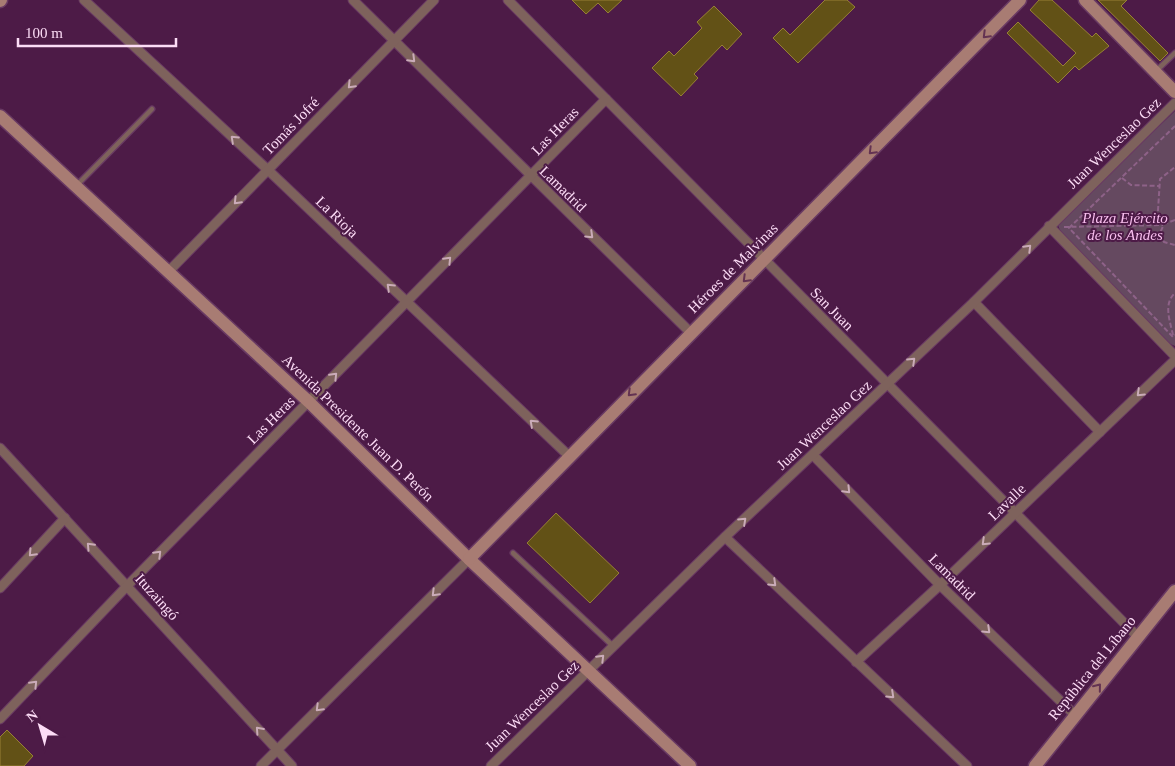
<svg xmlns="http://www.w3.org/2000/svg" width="1175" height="766" font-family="'Times New Roman',serif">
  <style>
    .green { fill: #654960 }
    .building { fill: #625116; stroke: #978035 }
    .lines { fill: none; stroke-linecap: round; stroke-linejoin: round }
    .lane-casing { stroke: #693a63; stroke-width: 7 }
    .street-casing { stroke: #693a63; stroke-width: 11 }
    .secondary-casing { stroke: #693a63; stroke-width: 15 }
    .path { stroke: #8e6288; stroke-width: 2; stroke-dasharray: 5 2.5; stroke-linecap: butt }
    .lane { stroke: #7e625c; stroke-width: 4.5 }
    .street { stroke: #7e625c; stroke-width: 9 }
    .secondary { stroke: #a87c73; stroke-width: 12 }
    .oneway { stroke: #643352 }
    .oneway2 { stroke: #caabb8 }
    .labels { text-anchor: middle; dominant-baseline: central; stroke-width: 4; stroke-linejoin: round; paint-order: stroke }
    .street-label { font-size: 15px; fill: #fcdcf6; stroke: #4d1b47 }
    .park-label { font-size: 15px; font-style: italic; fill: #f9bfef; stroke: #4d1b47 }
  </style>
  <rect width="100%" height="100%" fill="#4d1b47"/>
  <path class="green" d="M1175 111V346L1168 343 1061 233 1058 225 1061 219Z"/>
  <g class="building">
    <path d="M572 0H622L608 13 598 3 586 14Z"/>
    <path d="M825 0H847L855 7 798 63 773 38 783 28 790 35Z"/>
    <path d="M1039 0H1052L1092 37 1096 33 1109 46 1079 70 1075 66 1058 83 1007 33 1018 22 1063 66 1076 53 1030 10Z"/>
    <path d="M1098 0H1127L1121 6 1168 53 1160 61Z"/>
    <path d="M714 6 742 34 727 50 722 45 694 74 698 78 681 96 652 68 669 51 674 56 702 28 697 22Z"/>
    <path d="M556 513 619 573 590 603 527 543Z"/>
    <path d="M7 730 33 756 24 766H0V737Z"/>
  </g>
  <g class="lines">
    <defs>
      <g id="lane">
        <path d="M1156 71 1175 53"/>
        <path d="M77 185 152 109"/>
        <path d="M513 553 613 646"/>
      </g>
      <g id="street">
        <path d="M84 0 268 170 569 456"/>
        <path d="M353 0 691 333"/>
        <path d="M508 0 1138 637"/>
        <path d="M1049 226 1175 356"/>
        <path d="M168 272 434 0"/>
        <path d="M974 302 1100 432"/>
        <path d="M0 448 292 766"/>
        <path d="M813 455 940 585 1075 715"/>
        <path d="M725 537 967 766"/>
        <path d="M0 588 65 518"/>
        <path d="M856 662 940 585 1175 360"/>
        <path d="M0 719 127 586 606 99"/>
        <path d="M261 766 469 559"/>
        <path d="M491 766 725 537 974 302 1175 103"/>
      </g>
      <g id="secondary">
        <path d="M1085 0 1175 92"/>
        <path d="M0 1 1 0"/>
        <path d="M0 116 309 402 469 559 690 766"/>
        <path d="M469 559 1020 0"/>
        <path d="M1035 766 1175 591"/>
      </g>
    </defs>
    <use href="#lane" class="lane-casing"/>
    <use href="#street" class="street-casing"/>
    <use href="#secondary" class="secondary-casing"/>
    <g class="path">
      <path d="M1175 126 1069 228 1173 337 1175 335"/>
      <path d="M1122 178 1131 185 1159 186"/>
      <path d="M1175 220 1164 224 1160 233 1164 242 1175 245"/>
      <path d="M1157 226 1160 179 1175 167"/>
      <path d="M1064 227 1163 225"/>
      <path d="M1173 335C1170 321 1163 304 1175 293"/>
    </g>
    <use href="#lane" class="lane"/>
    <use href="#street" class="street"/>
    <use href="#secondary" class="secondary"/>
  </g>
  <defs><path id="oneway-chevron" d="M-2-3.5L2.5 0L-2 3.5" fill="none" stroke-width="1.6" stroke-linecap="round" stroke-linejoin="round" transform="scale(1.25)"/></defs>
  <g class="oneway">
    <use href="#oneway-chevron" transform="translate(986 35) rotate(135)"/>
    <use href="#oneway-chevron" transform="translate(872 151) rotate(135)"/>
    <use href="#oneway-chevron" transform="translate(746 279) rotate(135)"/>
    <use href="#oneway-chevron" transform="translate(631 393) rotate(135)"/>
    <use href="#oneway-chevron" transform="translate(1098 687) rotate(-51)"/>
  </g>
  <g class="oneway2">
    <use href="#oneway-chevron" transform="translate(412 59) rotate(45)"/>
    <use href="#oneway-chevron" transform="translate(351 85) rotate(134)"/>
    <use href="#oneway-chevron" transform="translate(234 139) rotate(-137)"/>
    <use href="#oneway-chevron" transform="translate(237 201) rotate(134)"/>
    <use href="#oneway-chevron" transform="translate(590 235) rotate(44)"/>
    <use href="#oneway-chevron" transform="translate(1028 248) rotate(-45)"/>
    <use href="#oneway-chevron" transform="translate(448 260) rotate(-46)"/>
    <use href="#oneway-chevron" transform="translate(390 287) rotate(-136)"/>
    <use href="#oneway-chevron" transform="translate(912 361) rotate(-44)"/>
    <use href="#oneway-chevron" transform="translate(334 376) rotate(-46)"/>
    <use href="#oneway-chevron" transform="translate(1140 393) rotate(136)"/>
    <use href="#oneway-chevron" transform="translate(533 423) rotate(-137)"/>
    <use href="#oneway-chevron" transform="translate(847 490) rotate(46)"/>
    <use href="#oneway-chevron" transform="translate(743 521) rotate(-43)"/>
    <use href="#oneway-chevron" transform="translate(985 542) rotate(136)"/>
    <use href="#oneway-chevron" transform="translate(90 546) rotate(-133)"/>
    <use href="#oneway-chevron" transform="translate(32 553) rotate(133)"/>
    <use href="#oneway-chevron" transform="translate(158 554) rotate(-45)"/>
    <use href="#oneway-chevron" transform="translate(773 583) rotate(44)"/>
    <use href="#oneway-chevron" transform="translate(435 593) rotate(135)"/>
    <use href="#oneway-chevron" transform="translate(987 630) rotate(44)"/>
    <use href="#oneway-chevron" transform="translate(601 658) rotate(-45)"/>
    <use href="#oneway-chevron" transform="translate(34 684) rotate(-46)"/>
    <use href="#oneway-chevron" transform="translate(891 695) rotate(43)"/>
    <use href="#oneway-chevron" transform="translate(319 708) rotate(135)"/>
    <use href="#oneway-chevron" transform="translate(259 730) rotate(-132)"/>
  </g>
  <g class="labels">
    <g class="street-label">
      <text transform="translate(291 126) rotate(-46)">Tomás Jofré</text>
      <text transform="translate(555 131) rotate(-46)">Las Heras</text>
      <text transform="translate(1114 143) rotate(-44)">Juan Wenceslao Gez</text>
      <text transform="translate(563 189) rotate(44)">Lamadrid</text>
      <text transform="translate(337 217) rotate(44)">La Rioja</text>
      <text transform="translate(733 268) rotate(-45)">Héroes de Malvinas</text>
      <text transform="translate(832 309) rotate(45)">San Juan</text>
      <text transform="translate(271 420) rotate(-45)">Las Heras</text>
      <text transform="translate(824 425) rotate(-43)">Juan Wenceslao Gez</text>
      <text transform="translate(358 428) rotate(44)">Avenida Presidente Juan D. Perón</text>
      <text transform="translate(1007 502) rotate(-44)">Lavalle</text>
      <text transform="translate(952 577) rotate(45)">Lamadrid</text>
      <text transform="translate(157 597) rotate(48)">Ituzaingó</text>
      <text transform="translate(1092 668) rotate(-51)">República del Líbano</text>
      <text transform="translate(532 706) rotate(-44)">Juan Wenceslao Gez</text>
    </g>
    <g class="park-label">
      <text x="1125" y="218">Plaza Ejército<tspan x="1125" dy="17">de los Andes</tspan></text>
    </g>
  </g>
  <g transform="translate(40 726) rotate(322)" stroke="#4d1b47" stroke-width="4" paint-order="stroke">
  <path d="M0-4L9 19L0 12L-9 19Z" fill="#fcdcf6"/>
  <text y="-8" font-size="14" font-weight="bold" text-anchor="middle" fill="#fcdcf6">N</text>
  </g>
  <path d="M18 38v8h158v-8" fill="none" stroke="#fcdcf6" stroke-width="2.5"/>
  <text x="25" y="38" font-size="15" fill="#fcdcf6" stroke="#4d1b47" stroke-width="4" paint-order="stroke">100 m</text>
</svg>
